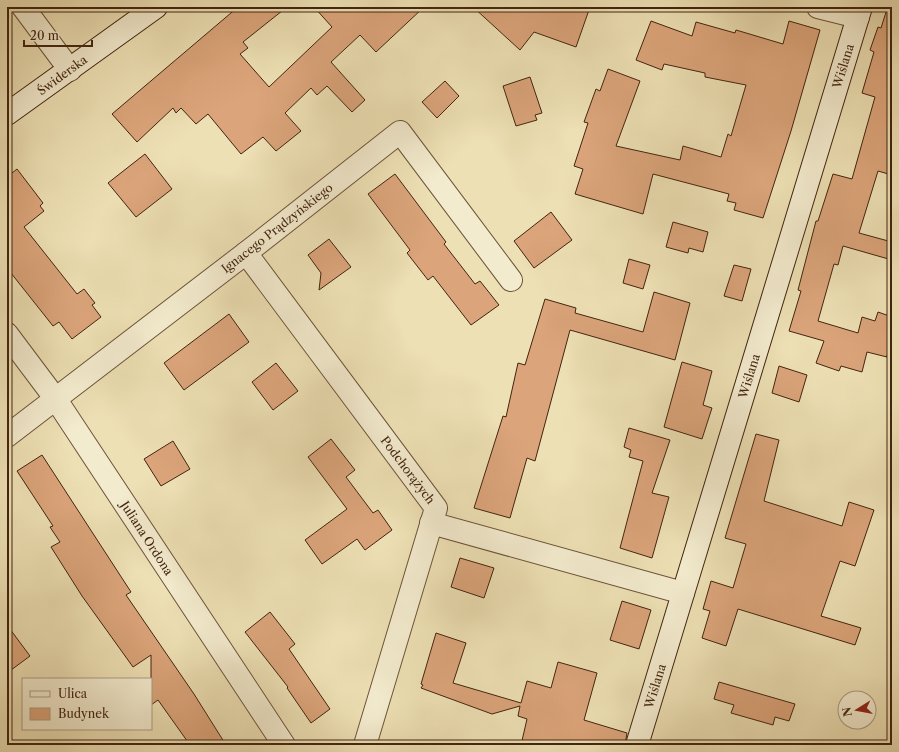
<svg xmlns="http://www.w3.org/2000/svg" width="899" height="752" font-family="'Libre Caslon Text',serif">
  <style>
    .building { fill: #dba47a; stroke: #422410 }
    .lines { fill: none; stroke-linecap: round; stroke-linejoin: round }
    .street-casing { stroke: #6d5339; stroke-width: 24 }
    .secondary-casing { stroke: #422410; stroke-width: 24 }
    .street { stroke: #f3ebce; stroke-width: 22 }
    .secondary { stroke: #f3ebce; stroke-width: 22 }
    .labels { text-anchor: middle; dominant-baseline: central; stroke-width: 3; stroke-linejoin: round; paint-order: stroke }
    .street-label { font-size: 12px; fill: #422410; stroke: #f3ebce }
  </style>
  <rect width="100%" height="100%" fill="#ede0b4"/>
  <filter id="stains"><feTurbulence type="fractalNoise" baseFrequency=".005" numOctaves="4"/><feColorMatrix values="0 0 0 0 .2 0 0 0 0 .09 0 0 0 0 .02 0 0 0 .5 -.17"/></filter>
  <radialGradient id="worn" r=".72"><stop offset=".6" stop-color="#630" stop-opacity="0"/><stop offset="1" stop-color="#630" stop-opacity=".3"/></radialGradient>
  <g class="building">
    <path d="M238 7H287L243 42 248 48 240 54 269 87 332 27 314 7H424L376 52 360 35 331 62 365 100 352 112 327 86 317 95 311 88 285 113 301 131 276 151 263 137 241 154 208 114 196 124 181 108 176 113 173 108 137 142 112 114Z"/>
    <path d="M473 7H590L576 47 534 32 520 50Z"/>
    <path d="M887 9 892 10V175L878 171 859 233 892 242V260L843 246 838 265 834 264 818 321 858 333 862 317 875 321 878 312 892 317V356L887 355V357L867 352 862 372 841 366 839 371 816 363 824 341 789 331 801 291 798 290 816 221H818L833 174 852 179 875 97 862 93 874 52 870 50 878 27 881 28Z"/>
    <path d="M651 21 692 36 696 22 735 33 736 30 783 44 789 21 820 30 791 131 763 218 734 210 736 203 727 201 729 194 653 174 643 214 575 194 583 169 574 166 588 123 584 122 596 89 600 91 608 69 640 81 616 146 680 160 683 146 721 157 728 134 731 136 746 85 705 77V73L664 64 662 70 636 60Z"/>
    <path d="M530 77 542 113 535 115 537 120 516 126 503 86Z"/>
    <path d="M445 81 459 96 437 118 422 102Z"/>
    <path d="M145 154 172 189 136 217 108 183Z"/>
    <path d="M17 169 43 203 40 206 44 211 24 227 77 294 84 289 95 303 92 305 101 317 72 339 59 322 53 326 7 268V177Z"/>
    <path d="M395 174 446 242 444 244 475 284 480 281 499 305 471 325 433 276 428 280 407 253 410 250 368 194Z"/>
    <path d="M551 212 572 240 534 268 514 241Z"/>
    <path d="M673 222 708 232 703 252 689 248 688 253 666 247Z"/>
    <path d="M329 239 351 267 319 290 321 273 308 255Z"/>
    <path d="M629 259 650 265 643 289 623 283Z"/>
    <path d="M734 265 751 269 742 301 724 296Z"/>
    <path d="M654 292 690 303 675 360 570 330 535 461 527 458 510 518 474 508 503 416 506 417 518 363 525 365 545 299 576 308 575 313 643 332Z"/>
    <path d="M229 314 249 342 184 390 164 363Z"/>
    <path d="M682 362 712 371 703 405 712 408 702 439 664 427Z"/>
    <path d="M276 363 298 391 273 410 252 382Z"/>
    <path d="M779 366 807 375 799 402 772 393Z"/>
    <path d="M629 428 670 440 652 493 669 497 652 558 620 548 643 461 629 457 631 450 624 447Z"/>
    <path d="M756 434 779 440 764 501 842 526 849 502 874 510 855 566 840 561 821 616 861 628 855 645 738 609 726 646 702 638 710 611 703 609 711 581 733 588 746 544 725 538Z"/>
    <path d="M331 439 355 470 346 477 373 513 378 510 392 530 365 550 357 539 322 564 305 540 347 509 308 457Z"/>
    <path d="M173 441 190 469 161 486 144 459Z"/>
    <path d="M42 455 131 592 126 595 194 694 226 745H190L158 700 151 705V655L133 667 82 596 51 547 60 542 50 527 53 526 17 471Z"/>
    <path d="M460 558 494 568 484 598 451 587Z"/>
    <path d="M622 601 651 610 639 649 610 640Z"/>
    <path d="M270 612 295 644 289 649 330 709 311 723 287 688 288 687 245 632Z"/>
    <path d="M7 625 30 656 7 673Z"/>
    <path d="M436 633 466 643 453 683 521 703 527 681 551 688 558 662 597 673 584 720 627 733 625 745H521L527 719 518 716 520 706 492 714 421 688 423 685 421 684Z"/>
    <path d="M719 682 795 704 789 721 775 717 773 725 731 713 734 705 714 699Z"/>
  </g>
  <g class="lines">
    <defs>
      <g id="street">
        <path d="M23 7 70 70"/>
        <path d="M818 7 858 17"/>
        <path d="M246 253 436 508 365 745"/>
        <path d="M7 334 55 398 284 745"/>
        <path d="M7 436 246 253 400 132 511 280"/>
        <path d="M431 523 683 593"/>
      </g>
      <g id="secondary">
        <path d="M7 114 156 7"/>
        <path d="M637 745 861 7"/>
      </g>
    </defs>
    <use href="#street" class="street-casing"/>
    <use href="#secondary" class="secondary-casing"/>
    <use href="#street" class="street"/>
    <use href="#secondary" class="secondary"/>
  </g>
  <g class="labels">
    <g class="street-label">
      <text transform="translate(843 66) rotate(-73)">Wiślana</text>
      <text transform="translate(62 75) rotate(-36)">Świderska</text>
      <text transform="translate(277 228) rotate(-38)">Ignacego Prądzyńskiego</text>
      <text transform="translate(749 376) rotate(-73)">Wiślana</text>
      <text transform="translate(408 470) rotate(53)">Podchorążych</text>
      <text transform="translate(147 538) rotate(57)">Juliana Ordona</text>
      <text transform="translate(655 686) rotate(-73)">Wiślana</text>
    </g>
  </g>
  <rect width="899" height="752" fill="none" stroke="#ede0b4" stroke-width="24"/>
  <rect x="8" y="8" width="883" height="736" fill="none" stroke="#422410" stroke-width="2"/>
  <rect x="12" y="12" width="875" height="728" fill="none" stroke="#422410"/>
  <rect x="22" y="678" width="130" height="52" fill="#f3ebce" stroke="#ac9b82"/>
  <rect x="30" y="691" width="20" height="6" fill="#f3ebce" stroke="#ac9b82"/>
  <text x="58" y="698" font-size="12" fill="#422410">Ulica</text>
  <rect x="30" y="708" width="20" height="12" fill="#dba47a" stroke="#ac9b82"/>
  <text x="58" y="718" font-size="12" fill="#422410">Budynek</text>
  <g transform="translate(857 710) rotate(259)"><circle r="19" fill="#f3ebce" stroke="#ac9b82"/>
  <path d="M0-3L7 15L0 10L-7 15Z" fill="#8f2418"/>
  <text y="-6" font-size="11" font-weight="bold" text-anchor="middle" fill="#422410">N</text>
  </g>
  <path d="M24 40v6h68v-6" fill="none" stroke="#422410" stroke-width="2"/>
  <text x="30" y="40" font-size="12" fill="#422410" stroke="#f3ebce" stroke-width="3" paint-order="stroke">20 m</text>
  <rect width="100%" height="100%" filter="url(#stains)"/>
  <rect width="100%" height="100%" fill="url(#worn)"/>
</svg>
